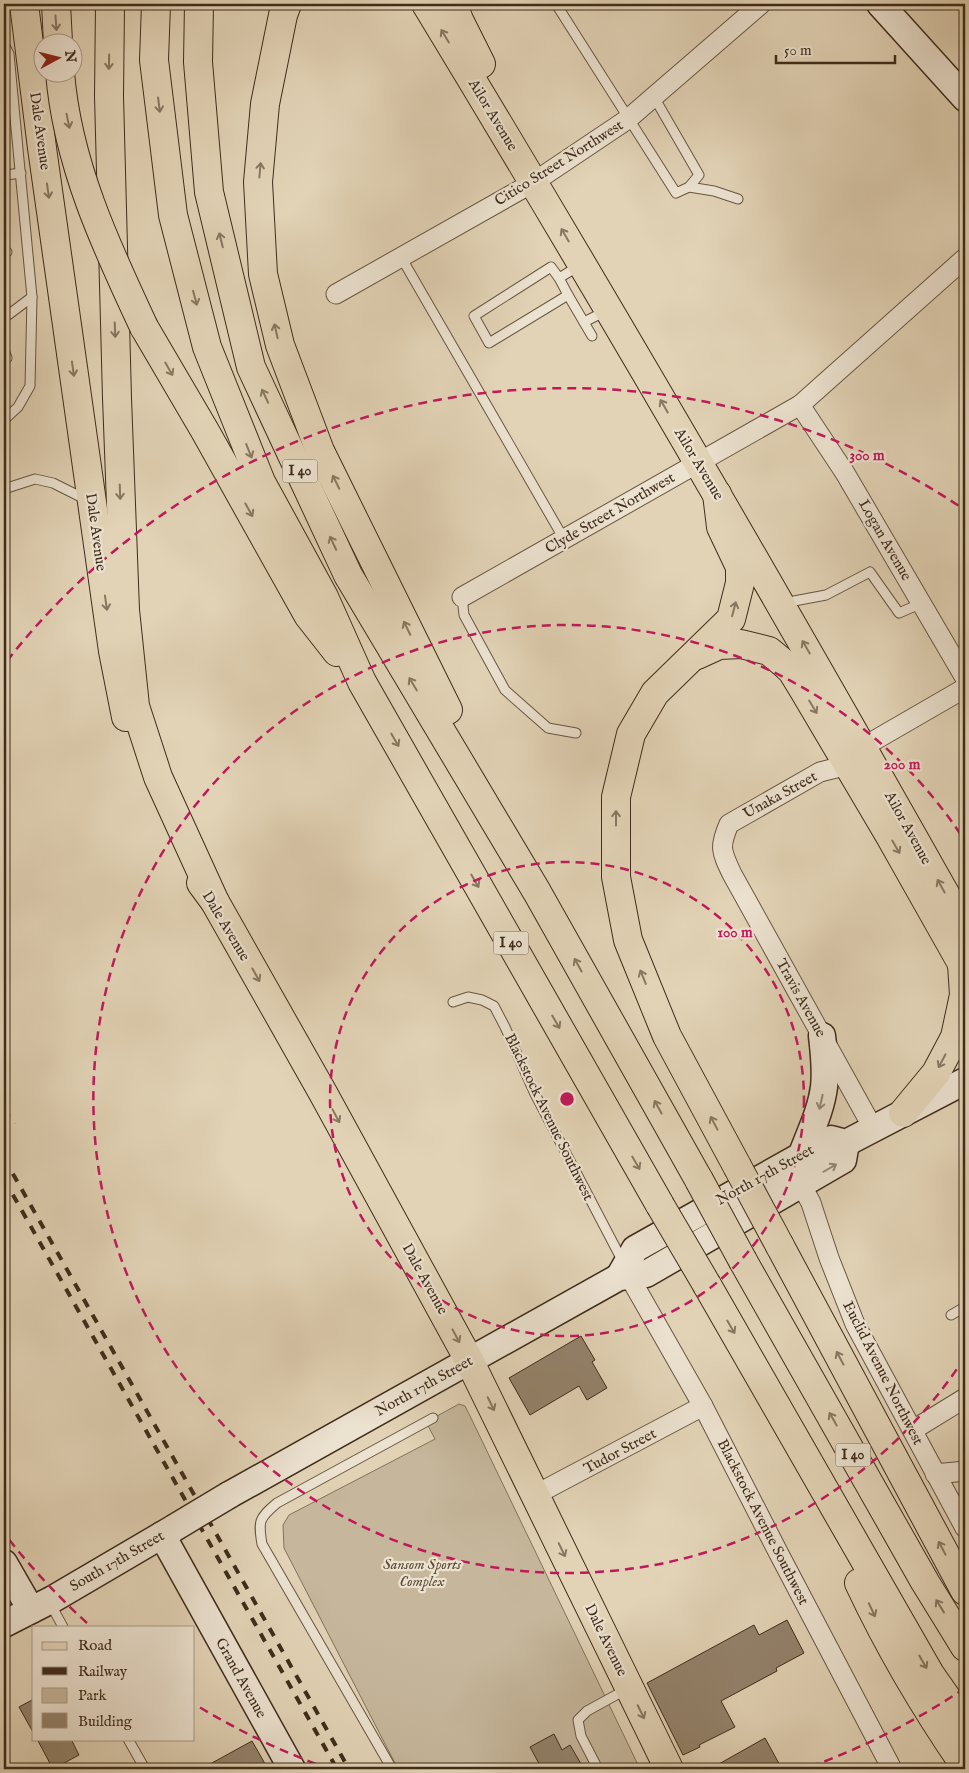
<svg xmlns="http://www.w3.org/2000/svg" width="969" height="1773" font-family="'IM FELL English',serif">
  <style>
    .green { fill: #c6b79c; stroke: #82725c }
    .building { fill: #94836c; stroke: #3f2c1b }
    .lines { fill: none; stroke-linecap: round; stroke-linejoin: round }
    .lane-casing { stroke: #685642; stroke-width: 11 }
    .street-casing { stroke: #685642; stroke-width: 21 }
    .secondary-casing { stroke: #3f2c1b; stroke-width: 29 }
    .primary-casing { stroke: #3f2c1b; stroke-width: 30 }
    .highway-casing { stroke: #3f2c1b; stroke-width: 30 }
    .lane { stroke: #ece2d0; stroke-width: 9 }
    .street { stroke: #ece2d0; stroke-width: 19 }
    .secondary { stroke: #ece2d0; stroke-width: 26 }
    .primary { stroke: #e2d3b6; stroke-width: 28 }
    .highway { stroke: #e2d3b6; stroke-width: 28 }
    .rail { stroke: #3f2c1b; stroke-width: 4; stroke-dasharray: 9 9; stroke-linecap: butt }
    .secondary-bridge-casing { stroke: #3f2c1b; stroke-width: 29; stroke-linecap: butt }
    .highway-bridge-casing { stroke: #3f2c1b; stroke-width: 30; stroke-linecap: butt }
    .secondary-bridge { stroke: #ece2d0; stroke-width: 26 }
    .highway-bridge { stroke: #e2d3b6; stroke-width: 28 }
    .oneway { stroke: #887761 }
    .oneway2 { stroke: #968776 }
    .ring { fill: none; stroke: #c2185b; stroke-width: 2.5; stroke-dasharray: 9 6 }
    .labels { text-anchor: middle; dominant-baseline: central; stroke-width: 4.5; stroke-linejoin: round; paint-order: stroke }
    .shield { fill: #ece2d0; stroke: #736351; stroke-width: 1 }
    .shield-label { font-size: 14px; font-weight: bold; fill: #3f2c1b }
    .street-label { font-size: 15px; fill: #3f2c1b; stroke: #ece2d0 }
    .park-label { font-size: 15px; font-style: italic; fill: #5a4835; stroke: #ece2d0 }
    .centre { fill: #c2185b; stroke: #ece2d0; stroke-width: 2.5 }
    .ring-label { font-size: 15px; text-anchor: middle; font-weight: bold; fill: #c2185b; stroke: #ece2d0; stroke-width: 4.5; stroke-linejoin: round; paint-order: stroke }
  </style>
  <rect width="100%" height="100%" fill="#e2d3b6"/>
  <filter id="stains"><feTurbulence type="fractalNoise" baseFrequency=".004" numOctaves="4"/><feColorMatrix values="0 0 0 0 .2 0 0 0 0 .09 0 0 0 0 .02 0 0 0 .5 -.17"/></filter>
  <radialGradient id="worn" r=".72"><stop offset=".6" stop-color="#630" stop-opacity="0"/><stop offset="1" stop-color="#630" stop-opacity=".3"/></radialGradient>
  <path class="green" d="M459 1404 465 1406 471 1418 640 1769H398L284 1548 283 1525 289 1515 435 1439 426 1422Z"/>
  <g class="building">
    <path d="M581 1336 595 1360 592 1362 607 1388 587 1400 579 1386 530 1415 509 1378Z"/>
    <path d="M787 1620 804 1653 776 1668 777 1671 721 1701 735 1727 699 1745 700 1747 683 1755 647 1683 754 1625 759 1635Z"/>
    <path d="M34 1699V1734L19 1707Z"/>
    <path d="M554 1734 562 1750 570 1745 584 1769H542L530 1747Z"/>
    <path d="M765 1738 782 1769H710Z"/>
    <path d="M37 1739H71L79 1755 53 1769Z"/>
    <path d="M252 1741 268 1769H201Z"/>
  </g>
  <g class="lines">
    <defs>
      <g id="lane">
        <path d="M556 4 676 193 689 187 699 175 654 97"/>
        <path d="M4 44 9 54 32 297 30 386 18 407 4 420"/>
        <path d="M4 167 6 175 21 173"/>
        <path d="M689 187 714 191 738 199"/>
        <path d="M4 254 7 252"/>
        <path d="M401 257 564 539"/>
        <path d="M559 278 551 267 474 316 489 343 568 295 559 278 579 266"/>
        <path d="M568 295 592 336"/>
        <path d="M4 318 32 297"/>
        <path d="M584 322 606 311"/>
        <path d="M4 350 7 358 4 360"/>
        <path d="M4 489 35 479 53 483 87 500"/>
        <path d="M462 597 464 615 505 690 548 728 576 733"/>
        <path d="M783 607 794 601 826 595 870 572 899 613 922 603"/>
        <path d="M453 1002 468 997 482 1000 494 1006 505 1027 535 1094 623 1262"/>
        <path d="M951 1315 965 1307"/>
        <path d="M50 1603 63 1627"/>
        <path d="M128 1739 145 1769"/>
        <path d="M392 1769 262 1544C258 1521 259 1518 277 1503L433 1418"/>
        <path d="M598 1769 581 1736 578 1720 587 1711 627 1689"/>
      </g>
      <g id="street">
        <path d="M336 294 534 182 628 119 761 4"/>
        <path d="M800 405 845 473 965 678"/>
        <path d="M462 597 800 405 965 258"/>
        <path d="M863 747 965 688"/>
        <path d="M848 765 820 772 729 824C719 847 721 851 732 874L873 1128"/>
        <path d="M801 1184 811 1203 829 1258 855 1324 965 1528"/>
        <path d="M629 1276 703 1406 778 1552 892 1769"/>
        <path d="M913 1430 965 1398"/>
        <path d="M935 1474 965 1471"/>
        <path d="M535 1495 703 1406"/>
      </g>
      <g id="secondary">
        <path d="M880 4 965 98"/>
        <path d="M802 1154C810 1132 821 1111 824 1087 826 1070 824 1053 822 1036"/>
        <path d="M619 1277 635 1249 831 1139 846 1143 965 1081"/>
        <path d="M229 1495 619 1277 646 1274 843 1160 846 1143"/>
        <path d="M162 1535 292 1769"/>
        <path d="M4 1563 31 1610"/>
        <path d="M4 1624 53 1599 174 1528"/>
      </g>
      <g id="primary">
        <path d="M24 4 42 148 113 651 126 717"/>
        <path d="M426 4C611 309 790 618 965 929"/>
        <path d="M453 4 459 20 481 64"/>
        <path d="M787 666 792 671 803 689 890 836 965 969"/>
        <path d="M201 883 215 902 323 1093 469 1360 669 1769"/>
        <path d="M903 1113 936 1073 955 1037 964 995 962 964"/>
      </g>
      <g id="highway">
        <path d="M56 4 58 42"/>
        <path d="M110 4 109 96 117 398 125 610 135 706 158 777 215 902"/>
        <path d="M156 4 154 60 173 215 207 347 261 482 324 597 362 682 660 1205"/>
        <path d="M199 4 198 62 209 192 251 367 348 575 537 892 699 1180"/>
        <path d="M287 4 283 15 265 104 258 182 263 274 280 345 320 451 448 710"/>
        <path d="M144 327 205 431 308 615 337 652"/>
        <path d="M717 494 721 527 740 567V583L731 619 655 693 631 734 616 797V877L628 940 667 1036 737 1166"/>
        <path d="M697 655 719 645 741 644 769 651 787 666"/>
        <path d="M780 1246 965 1591"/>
        <path d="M743 1261 925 1582 965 1647"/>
        <path d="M707 1285 930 1674 965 1724"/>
        <path d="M859 1583C889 1647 925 1708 965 1766"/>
      </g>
    </defs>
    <use href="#lane" class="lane-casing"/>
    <use href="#street" class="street-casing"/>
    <use href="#secondary" class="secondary-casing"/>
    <use href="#primary" class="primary-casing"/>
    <use href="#highway" class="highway-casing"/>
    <use href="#lane" class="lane"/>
    <use href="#street" class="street"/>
    <use href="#secondary" class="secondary"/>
    <use href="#primary" class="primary"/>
    <use href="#highway" class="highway"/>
    <g class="rail">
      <path d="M4 1109 14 1124"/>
      <path d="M4 1158 349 1769"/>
      <path d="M4 1179 337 1769"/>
    </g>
    <defs>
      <path id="secondary-bridge" d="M174 1528 229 1495"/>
      <g id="highway-bridge">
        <path d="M60 72C67 163 106 246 144 327"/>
        <path d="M737 1166 780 1246"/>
        <path d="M699 1180 743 1261"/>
        <path d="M660 1205 707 1285"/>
      </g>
    </defs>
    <use href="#secondary-bridge" class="secondary-bridge-casing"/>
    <use href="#highway-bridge" class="highway-bridge-casing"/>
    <use href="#secondary-bridge" class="secondary-bridge"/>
    <use href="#highway-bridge" class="highway-bridge"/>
  </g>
  <defs><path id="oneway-shaft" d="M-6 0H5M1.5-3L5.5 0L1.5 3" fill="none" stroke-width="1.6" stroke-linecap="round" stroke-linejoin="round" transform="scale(1.25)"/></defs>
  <g class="oneway">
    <use href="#oneway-shaft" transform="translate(56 23) rotate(86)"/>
    <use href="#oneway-shaft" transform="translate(445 36) rotate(-121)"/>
    <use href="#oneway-shaft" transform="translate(109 62) rotate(91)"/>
    <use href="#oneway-shaft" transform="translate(159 105) rotate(83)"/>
    <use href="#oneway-shaft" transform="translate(68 121) rotate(78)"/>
    <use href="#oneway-shaft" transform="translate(260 170) rotate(-85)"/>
    <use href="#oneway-shaft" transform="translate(48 191) rotate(82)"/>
    <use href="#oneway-shaft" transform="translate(565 235) rotate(-120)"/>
    <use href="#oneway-shaft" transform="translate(221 240) rotate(-104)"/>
    <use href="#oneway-shaft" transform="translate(195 298) rotate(75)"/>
    <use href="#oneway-shaft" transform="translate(115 330) rotate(88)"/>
    <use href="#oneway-shaft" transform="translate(276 331) rotate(-103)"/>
    <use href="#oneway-shaft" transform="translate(73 369) rotate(82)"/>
    <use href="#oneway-shaft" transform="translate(169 369) rotate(60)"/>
    <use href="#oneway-shaft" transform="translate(265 396) rotate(-115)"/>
    <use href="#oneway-shaft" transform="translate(664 406) rotate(-120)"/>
    <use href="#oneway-shaft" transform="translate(249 451) rotate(68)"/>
    <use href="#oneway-shaft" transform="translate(336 482) rotate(-116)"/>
    <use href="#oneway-shaft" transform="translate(120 492) rotate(88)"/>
    <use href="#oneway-shaft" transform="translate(249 510) rotate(61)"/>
    <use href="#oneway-shaft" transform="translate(333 543) rotate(-115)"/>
    <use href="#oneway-shaft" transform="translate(106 603) rotate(82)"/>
    <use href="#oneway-shaft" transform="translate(734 609) rotate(-75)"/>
    <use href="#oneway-shaft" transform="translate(407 628) rotate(-116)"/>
    <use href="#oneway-shaft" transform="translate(806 647) rotate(-120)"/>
    <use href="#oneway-shaft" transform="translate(413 684) rotate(-121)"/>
    <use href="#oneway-shaft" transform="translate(813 707) rotate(59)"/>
    <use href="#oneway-shaft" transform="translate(395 740) rotate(60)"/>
    <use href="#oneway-shaft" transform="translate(616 818) rotate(-90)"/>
    <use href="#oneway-shaft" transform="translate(896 847) rotate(60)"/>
    <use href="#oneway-shaft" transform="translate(475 881) rotate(60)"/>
    <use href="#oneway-shaft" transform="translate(941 886) rotate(-119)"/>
    <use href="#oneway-shaft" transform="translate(578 965) rotate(-119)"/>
    <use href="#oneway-shaft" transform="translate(256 975) rotate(61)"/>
    <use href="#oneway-shaft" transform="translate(643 977) rotate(-112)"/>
    <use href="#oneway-shaft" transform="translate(556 1022) rotate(60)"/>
    <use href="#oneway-shaft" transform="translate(942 1061) rotate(118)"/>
    <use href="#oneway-shaft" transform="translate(658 1107) rotate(-119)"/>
    <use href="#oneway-shaft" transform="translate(336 1116) rotate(62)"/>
    <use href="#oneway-shaft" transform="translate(714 1123) rotate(-118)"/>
    <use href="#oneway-shaft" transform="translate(636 1163) rotate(60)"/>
    <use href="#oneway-shaft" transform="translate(731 1327) rotate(60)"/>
    <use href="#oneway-shaft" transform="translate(456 1336) rotate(62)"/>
    <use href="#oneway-shaft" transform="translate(840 1358) rotate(-118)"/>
    <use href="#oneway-shaft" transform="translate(491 1404) rotate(64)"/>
    <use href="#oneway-shaft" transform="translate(833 1419) rotate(-120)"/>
    <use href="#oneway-shaft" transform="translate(942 1548) rotate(-118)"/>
    <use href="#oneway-shaft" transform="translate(562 1550) rotate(64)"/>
    <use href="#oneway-shaft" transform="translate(940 1606) rotate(-122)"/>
    <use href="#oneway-shaft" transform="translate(872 1610) rotate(65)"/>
    <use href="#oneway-shaft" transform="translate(923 1662) rotate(60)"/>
    <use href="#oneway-shaft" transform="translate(641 1712) rotate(64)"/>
  </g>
  <g class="oneway2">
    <use href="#oneway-shaft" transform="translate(821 1102) rotate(103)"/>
    <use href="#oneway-shaft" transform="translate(830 1168) rotate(-30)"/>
  </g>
  <g class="ring">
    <circle cx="567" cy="1099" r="237"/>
    <path d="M965 1357A474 474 0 1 1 965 841"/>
    <path d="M965 1688A711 711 0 0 1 804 1769M330 1769A711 711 0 0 1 196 1705M87 1623A711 711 0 0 1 7 1537M7 661A711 711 0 0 1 965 510"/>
  </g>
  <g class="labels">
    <g class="shield">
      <rect x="282.5" y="459.5" width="35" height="23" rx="4"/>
      <rect x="493.5" y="931.5" width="35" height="23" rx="4"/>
      <rect x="835.5" y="1443.5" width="35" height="23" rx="4"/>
    </g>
    <g class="shield-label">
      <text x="300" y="471">I 40</text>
      <text x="511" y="943">I 40</text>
      <text x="853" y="1455">I 40</text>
    </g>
    <g class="street-label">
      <text transform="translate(493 115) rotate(59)">Ailor Avenue</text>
      <text transform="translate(40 131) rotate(82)">Dale Avenue</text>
      <text transform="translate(559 163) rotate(-32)">Citico Street Northwest</text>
      <text transform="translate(699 464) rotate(59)">Ailor Avenue</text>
      <text transform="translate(610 513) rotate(-30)">Clyde Street Northwest</text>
      <text transform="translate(96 532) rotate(82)">Dale Avenue</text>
      <text transform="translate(885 540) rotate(60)">Logan Avenue</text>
      <text transform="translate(780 795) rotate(-29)">Unaka Street</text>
      <text transform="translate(908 828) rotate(61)">Ailor Avenue</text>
      <text transform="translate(226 926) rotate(59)">Dale Avenue</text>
      <text transform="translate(801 998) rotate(61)">Travis Avenue</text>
      <text transform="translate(549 1117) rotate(64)">Blackstock Avenue Southwest</text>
      <text transform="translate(765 1175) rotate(-29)">North 17th Street</text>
      <text transform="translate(425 1279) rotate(61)">Dale Avenue</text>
      <text transform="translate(883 1373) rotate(63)">Euclid Avenue Northwest</text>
      <text transform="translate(424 1386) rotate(-29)">North 17th Street</text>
      <text transform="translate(620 1451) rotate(-28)">Tudor Street</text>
      <text transform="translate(763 1522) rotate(63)">Blackstock Avenue Southwest</text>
      <text transform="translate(117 1561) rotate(-30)">South 17th Street</text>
      <text transform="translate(606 1640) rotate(64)">Dale Avenue</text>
      <text transform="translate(241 1678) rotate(61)">Grand Avenue</text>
    </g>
    <g class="park-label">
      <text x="422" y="1564">Sansom Sports<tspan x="422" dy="17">Complex</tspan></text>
    </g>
  </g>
  <circle cx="567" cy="1099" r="8" class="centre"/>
  <g class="ring-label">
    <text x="867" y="460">300 m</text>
    <text x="902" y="769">200 m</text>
    <text x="735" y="937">100 m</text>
  </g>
  <rect width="969" height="1773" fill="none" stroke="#e2d3b6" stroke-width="20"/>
  <rect x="5" y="5" width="959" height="1763" fill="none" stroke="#3f2c1b" stroke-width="2.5"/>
  <rect x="10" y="10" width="949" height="1753" fill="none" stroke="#3f2c1b"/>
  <rect x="32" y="1626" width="162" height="115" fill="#ece2d0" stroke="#a79988"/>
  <rect x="42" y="1642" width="25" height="8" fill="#e2d3b6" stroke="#a79988"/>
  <text x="78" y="1650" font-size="15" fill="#3f2c1b">Road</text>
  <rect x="42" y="1667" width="25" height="8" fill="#3f2c1b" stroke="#a79988"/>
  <text x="78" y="1676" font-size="15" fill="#3f2c1b">Railway</text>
  <rect x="42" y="1688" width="25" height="15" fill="#c6b79c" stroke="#a79988"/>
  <text x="78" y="1700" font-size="15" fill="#3f2c1b">Park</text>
  <rect x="42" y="1713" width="25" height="15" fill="#94836c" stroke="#a79988"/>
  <text x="78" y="1726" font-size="15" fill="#3f2c1b">Building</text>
  <g transform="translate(58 58) rotate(83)"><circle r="24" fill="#ece2d0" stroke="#a79988"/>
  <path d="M0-4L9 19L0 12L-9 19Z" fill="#8f2418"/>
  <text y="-8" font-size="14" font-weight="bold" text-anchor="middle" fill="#3f2c1b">N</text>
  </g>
  <path d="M776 55v8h119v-8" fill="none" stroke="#3f2c1b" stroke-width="2.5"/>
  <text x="784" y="55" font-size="15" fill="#3f2c1b" stroke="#ece2d0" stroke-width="4" paint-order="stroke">50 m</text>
  <rect width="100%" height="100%" filter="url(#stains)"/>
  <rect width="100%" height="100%" fill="url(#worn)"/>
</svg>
